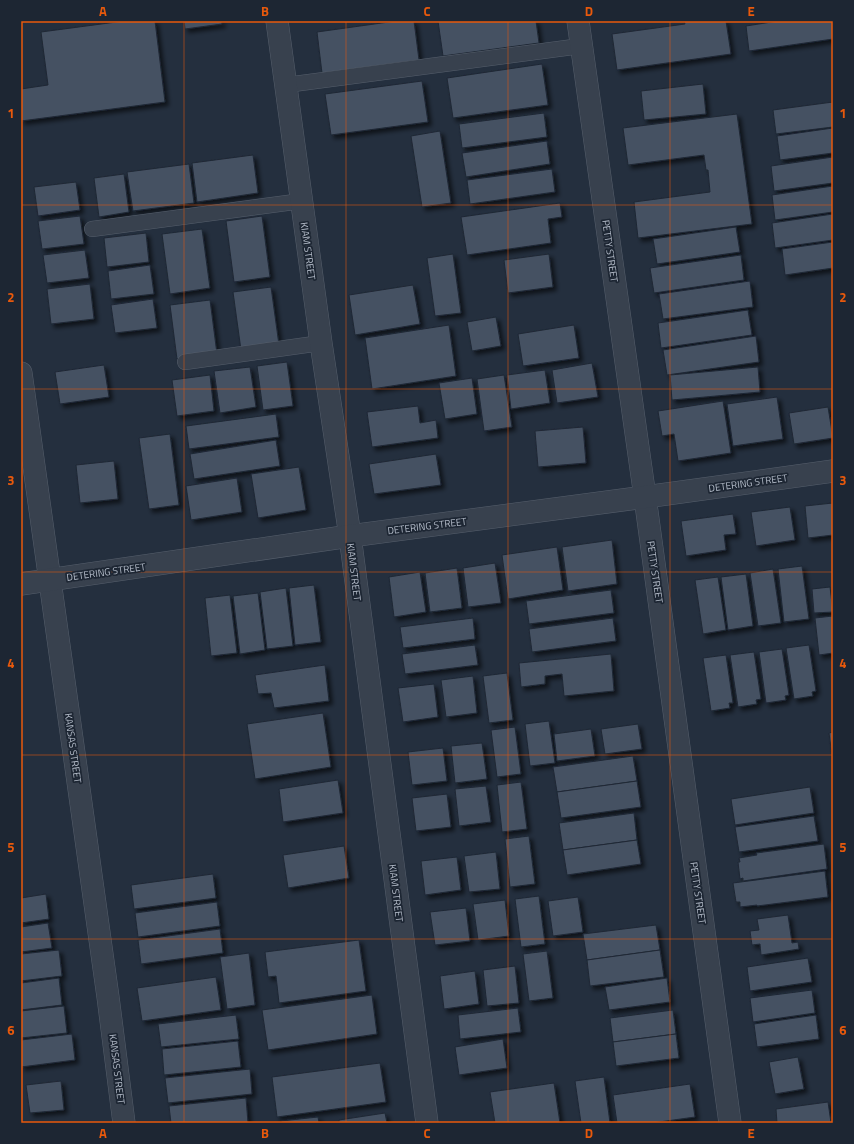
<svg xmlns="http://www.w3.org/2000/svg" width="854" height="1144" font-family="'Titillium Web',sans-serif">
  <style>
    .building { fill: #455162; stroke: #1f2835; filter: url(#shadow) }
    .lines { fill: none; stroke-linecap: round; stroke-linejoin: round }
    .lane-casing { stroke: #565f6c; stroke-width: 16 }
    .street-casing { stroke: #565f6c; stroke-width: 23 }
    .lane { stroke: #38414e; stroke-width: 15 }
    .street { stroke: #38414e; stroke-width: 22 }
    .grid { fill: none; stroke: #e8590c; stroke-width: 1; stroke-opacity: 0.55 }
    .labels { text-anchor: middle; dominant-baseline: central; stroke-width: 3.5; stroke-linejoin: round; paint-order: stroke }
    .street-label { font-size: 10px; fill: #b4bcc9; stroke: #1d2633 }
    .neatline { fill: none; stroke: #e8590c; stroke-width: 1.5 }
    .grid-label { font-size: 13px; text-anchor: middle; font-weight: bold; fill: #e8590c }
  </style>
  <defs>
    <filter id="shadow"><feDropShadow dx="3.5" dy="3.5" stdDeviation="2" flood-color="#0009"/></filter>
  </defs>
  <rect width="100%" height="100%" fill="#242f3e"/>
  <g class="building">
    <path d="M124 21H155L165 102 21 121V89L48 85 41 32Z"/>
    <path d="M184 21H222V24L185 29Z"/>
    <path d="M396 21H414L419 60 322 73 317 32Z"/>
    <path d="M438 21H536L539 43 443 56Z"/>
    <path d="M684 21H726L731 54 617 70 612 34 685 24Z"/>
    <path d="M778 21H833V39L749 51 746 26Z"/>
    <path d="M542 64 548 105 453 118 447 78Z"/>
    <path d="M422 81 428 122 331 135 325 94Z"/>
    <path d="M703 84 706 114 644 120 641 91Z"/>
    <path d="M833 102V127L776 134 773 110Z"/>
    <path d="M544 113 547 137 462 148 459 124Z"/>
    <path d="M737 114 752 224 638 238 634 202 710 192 708 170H706L704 155 628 165 623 128Z"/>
    <path d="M833 128V153L780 160 777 136Z"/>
    <path d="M440 131 451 203 422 207 411 136Z"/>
    <path d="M547 141 550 164 466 177 462 153Z"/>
    <path d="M253 155 258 193 197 202 192 163Z"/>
    <path d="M833 157V183L774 191 771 166Z"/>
    <path d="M189 164 194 203 133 211 127 172Z"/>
    <path d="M552 169 555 192 470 204 467 180Z"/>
    <path d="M124 174 129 212 99 217 94 178Z"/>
    <path d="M76 182 80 210 38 216 34 187Z"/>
    <path d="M833 186V212L775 220 772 195Z"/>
    <path d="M560 203 562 217 548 219 551 243 467 255 461 217Z"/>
    <path d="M833 214V240L775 248 772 223Z"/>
    <path d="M80 216 84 244 42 249 38 221Z"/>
    <path d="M262 216 270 277 234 282 226 221Z"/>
    <path d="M736 227 740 252 657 264 653 239Z"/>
    <path d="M202 229 210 288 170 294 162 234Z"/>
    <path d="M146 233 149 262 107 267 104 238Z"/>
    <path d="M833 242V268L785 275 782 249Z"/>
    <path d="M85 250 89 278 47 283 43 255Z"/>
    <path d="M453 254 461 313 435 316 427 258Z"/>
    <path d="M549 254 553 287 508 293 504 260Z"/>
    <path d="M741 255 744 280 654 293 650 268Z"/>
    <path d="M150 265 154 294 111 299 108 271Z"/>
    <path d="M750 281 753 307 663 319 659 294Z"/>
    <path d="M90 284 94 319 51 324 47 289Z"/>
    <path d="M413 285 420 324 355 335 349 295Z"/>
    <path d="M271 287 279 345 241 350 233 292Z"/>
    <path d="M153 299 157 328 115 333 111 305Z"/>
    <path d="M210 300 217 354 177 359 170 305Z"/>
    <path d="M748 310 752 335 661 348 658 323Z"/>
    <path d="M496 317 501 346 472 351 467 322Z"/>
    <path d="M449 325 456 376 372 389 365 338Z"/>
    <path d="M574 325 579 358 523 366 518 334Z"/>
    <path d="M756 336 759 362 667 375 663 350Z"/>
    <path d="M287 362 293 406 263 410 257 366Z"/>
    <path d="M592 363 598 397 557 403 552 370Z"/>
    <path d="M104 365 109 397 60 404 55 372Z"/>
    <path d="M250 367 256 407 220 413 214 371Z"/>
    <path d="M758 367 760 392 672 400 670 375Z"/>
    <path d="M545 370 550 403 511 409 507 375Z"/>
    <path d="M210 375 214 411 177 416 172 380Z"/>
    <path d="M504 375 512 427 484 431 477 379Z"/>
    <path d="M472 378 477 414 445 419 439 383Z"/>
    <path d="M777 397 783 439 733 446 727 404Z"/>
    <path d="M723 401 731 453 678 461 674 434 662 436 658 411Z"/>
    <path d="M418 406 420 423 436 420 438 438 372 447 367 412Z"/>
    <path d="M828 407 833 438 794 444 789 413Z"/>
    <path d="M276 414 279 437 189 449 186 426Z"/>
    <path d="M583 427 586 463 538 467 535 431Z"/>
    <path d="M170 434 179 505 149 509 139 438Z"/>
    <path d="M276 440 280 466 194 479 190 454Z"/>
    <path d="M436 454 441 485 374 494 369 464Z"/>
    <path d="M114 461 118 499 80 503 76 465Z"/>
    <path d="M299 467 306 510 258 518 251 474Z"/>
    <path d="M237 478 242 512 191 520 186 486Z"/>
    <path d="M833 503V535L808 538 805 506Z"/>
    <path d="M790 507 795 540 756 546 751 512Z"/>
    <path d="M733 514 736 534 724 535 726 550 686 556 681 521Z"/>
    <path d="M612 540 617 584 568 591 562 547Z"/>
    <path d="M557 547 563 590 508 599 502 555Z"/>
    <path d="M495 563 501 603 468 607 463 568Z"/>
    <path d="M802 566 809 619 784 622 778 569Z"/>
    <path d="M457 568 462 608 430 612 425 573Z"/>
    <path d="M773 569 781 623 758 626 750 573Z"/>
    <path d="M420 572 426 612 394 617 389 577Z"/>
    <path d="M746 574 753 626 728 630 721 577Z"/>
    <path d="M718 577 726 630 703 634 695 580Z"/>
    <path d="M314 585 321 642 295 645 289 588Z"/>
    <path d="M830 587 833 612 814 613 812 589Z"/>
    <path d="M286 588 293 646 267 649 260 592Z"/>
    <path d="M611 590 614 613 529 624 526 601Z"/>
    <path d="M258 593 265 650 240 654 233 596Z"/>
    <path d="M230 595 237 653 211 656 205 598Z"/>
    <path d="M833 616V653L819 655 815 618Z"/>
    <path d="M473 618 475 639 403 648 400 627Z"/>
    <path d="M613 618 616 641 532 652 529 629Z"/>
    <path d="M475 645 478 665 405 674 402 654Z"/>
    <path d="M809 645 816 691 812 692 813 696 794 699 786 648Z"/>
    <path d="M782 649 789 695 785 696 786 700 766 703 759 652Z"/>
    <path d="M754 652 761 699 756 700 757 704 738 707 730 655Z"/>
    <path d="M611 654 614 691 564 696 562 674 545 676V684L521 687 519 663Z"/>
    <path d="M726 655 733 703H729L730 708 711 711 703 658Z"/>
    <path d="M325 665 329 701 274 708 271 693 258 694 255 675Z"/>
    <path d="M507 673 513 720 489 723 483 676Z"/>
    <path d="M473 676 477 713 446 717 441 680Z"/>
    <path d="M434 684 438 717 403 722 398 688Z"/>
    <path d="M323 713 331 767 255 779 247 724Z"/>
    <path d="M549 721 555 763 530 766 525 724Z"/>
    <path d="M638 724 642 749 605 754 601 729Z"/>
    <path d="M515 727 521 774 497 777 491 730Z"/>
    <path d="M591 729 595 756 557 761 554 734Z"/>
    <path d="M833 732V763L829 733Z"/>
    <path d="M482 743 487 779 455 783 451 746Z"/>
    <path d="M443 748 447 781 412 785 408 752Z"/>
    <path d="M633 756 637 781 557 792 553 767Z"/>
    <path d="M338 780 343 813 283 822 279 789Z"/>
    <path d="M637 781 641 807 561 818 557 792Z"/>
    <path d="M521 782 527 829 502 832 497 785Z"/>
    <path d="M486 786 491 822 459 826 455 789Z"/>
    <path d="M810 787 814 813 735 825 731 799Z"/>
    <path d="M447 794 451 827 416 831 412 798Z"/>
    <path d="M634 813 637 840 563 850 559 823Z"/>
    <path d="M814 816 818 841 739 852 735 827Z"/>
    <path d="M529 836 535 884 510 887 505 839Z"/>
    <path d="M637 840 641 864 567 875 563 850Z"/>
    <path d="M824 844 827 869 743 881V878L740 879 738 862H740L739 858 757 855 756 853Z"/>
    <path d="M344 846 349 878 288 888 283 855Z"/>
    <path d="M496 852 500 889 469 892 464 856Z"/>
    <path d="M457 857 461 890 425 895 421 861Z"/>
    <path d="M825 871 828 897 757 906V905L740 907V902H736L733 883Z"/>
    <path d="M213 874 216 898 134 909 131 885Z"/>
    <path d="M46 894 49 919 21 923V898Z"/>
    <path d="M539 896 545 944 521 947 515 899Z"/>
    <path d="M578 897 583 932 553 936 548 901Z"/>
    <path d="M505 900 509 936 478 940 473 904Z"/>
    <path d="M217 902 220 926 138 937 135 913Z"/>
    <path d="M466 908 470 941 435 945 430 912Z"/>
    <path d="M788 915 792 943 798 942 799 949 761 955 760 944 752 945 750 931 759 930 757 919Z"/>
    <path d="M48 923 52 948 21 952V927Z"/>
    <path d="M656 925 660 950 587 960 583 934Z"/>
    <path d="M220 929 223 953 141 964 138 940Z"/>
    <path d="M359 940 366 991 279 1003 276 976 268 977 265 952Z"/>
    <path d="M59 950 62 976 21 981V954Z"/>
    <path d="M660 950 664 977 590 986 587 960Z"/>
    <path d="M547 951 553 998 529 1001 523 954Z"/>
    <path d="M249 953 255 1005 227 1009 220 957Z"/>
    <path d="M808 958 812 982 750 991 747 967Z"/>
    <path d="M515 966 519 1003 487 1006 483 970Z"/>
    <path d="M475 971 479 1004 444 1009 440 976Z"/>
    <path d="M216 977 221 1010 142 1021 137 988Z"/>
    <path d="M59 978 62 1005 21 1010V983Z"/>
    <path d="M667 978 670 1002 609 1010 605 987Z"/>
    <path d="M812 990 815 1013 753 1022 750 998Z"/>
    <path d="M372 995 377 1034 268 1050 262 1010Z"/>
    <path d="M64 1006 67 1033 21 1038V1011Z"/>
    <path d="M518 1008 521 1032 460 1039 458 1015Z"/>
    <path d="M673 1010 676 1034 613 1042 610 1018Z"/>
    <path d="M236 1015 239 1039 161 1047 158 1024Z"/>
    <path d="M816 1015 819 1039 757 1047 754 1024Z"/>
    <path d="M72 1034 75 1060 21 1067V1040Z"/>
    <path d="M676 1034 679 1058 616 1066 613 1042Z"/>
    <path d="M503 1039 507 1068 459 1075 455 1047Z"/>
    <path d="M238 1041 241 1067 164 1075 162 1049Z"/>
    <path d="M798 1057 804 1089 775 1094 769 1062Z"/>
    <path d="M380 1063 386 1102 277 1117 272 1077Z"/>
    <path d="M250 1069 252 1094 168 1103 165 1078Z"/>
    <path d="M604 1077 610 1123H581L575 1081Z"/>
    <path d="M61 1081 64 1110 30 1113 26 1085Z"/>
    <path d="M554 1083 560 1123H495L490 1092Z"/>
    <path d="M690 1084 695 1117 652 1123H617L613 1095Z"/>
    <path d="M246 1098 248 1123H171L169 1106Z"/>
    <path d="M828 1102 831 1123H777L776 1109Z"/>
    <path d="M385 1113 387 1123H339V1120Z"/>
    <path d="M318 1117 319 1123H281V1121Z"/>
  </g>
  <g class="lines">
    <defs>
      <g id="lane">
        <path d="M286 85 581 46"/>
        <path d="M92 229 302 201"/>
        <path d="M185 362 321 343"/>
      </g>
      <g id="street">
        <path d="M277 21 321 343 350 536 427 1123"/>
        <path d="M578 21 645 497 730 1123"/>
        <path d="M21 373 108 997 124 1123"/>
        <path d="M21 584 350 536 645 497 833 471"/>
      </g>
    </defs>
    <use href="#lane" class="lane-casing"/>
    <use href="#street" class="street-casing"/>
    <use href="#lane" class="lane"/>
    <use href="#street" class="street"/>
  </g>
  <path class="grid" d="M184 21V1123M346 21V1123M508 21V1123M670 21V1123M21 205H833M21 389H833M21 572H833M21 755H833M21 939H833"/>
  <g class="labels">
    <g class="street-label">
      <text transform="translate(308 251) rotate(82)">KIAM STREET</text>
      <text transform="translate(610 251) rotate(82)">PETTY STREET</text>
      <text transform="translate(748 483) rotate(-8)">DETERING STREET</text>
      <text transform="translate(427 526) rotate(-7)">DETERING STREET</text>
      <text transform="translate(106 572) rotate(-8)">DETERING STREET</text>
      <text transform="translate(354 572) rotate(83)">KIAM STREET</text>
      <text transform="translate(655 572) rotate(82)">PETTY STREET</text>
      <text transform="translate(73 748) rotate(82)">KANSAS STREET</text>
      <text transform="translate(396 893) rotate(83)">KIAM STREET</text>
      <text transform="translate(698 893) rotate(82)">PETTY STREET</text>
      <text transform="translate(117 1069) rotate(83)">KANSAS STREET</text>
    </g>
  </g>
  <rect width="854" height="1144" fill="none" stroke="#1d2633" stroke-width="44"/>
  <rect x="22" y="22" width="810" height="1100" class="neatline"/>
  <g class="grid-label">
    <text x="103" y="16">A</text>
    <text x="265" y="16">B</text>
    <text x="427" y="16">C</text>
    <text x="589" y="16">D</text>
    <text x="751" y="16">E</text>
    <text x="11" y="118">1</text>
    <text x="843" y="118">1</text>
    <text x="11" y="302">2</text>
    <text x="843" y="302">2</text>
    <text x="11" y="485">3</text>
    <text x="843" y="485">3</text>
    <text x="11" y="668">4</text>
    <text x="843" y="668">4</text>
    <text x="11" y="852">5</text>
    <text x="843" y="852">5</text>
    <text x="11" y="1035">6</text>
    <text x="843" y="1035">6</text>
    <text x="103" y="1138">A</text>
    <text x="265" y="1138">B</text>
    <text x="427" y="1138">C</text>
    <text x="589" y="1138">D</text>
    <text x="751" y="1138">E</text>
  </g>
</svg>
